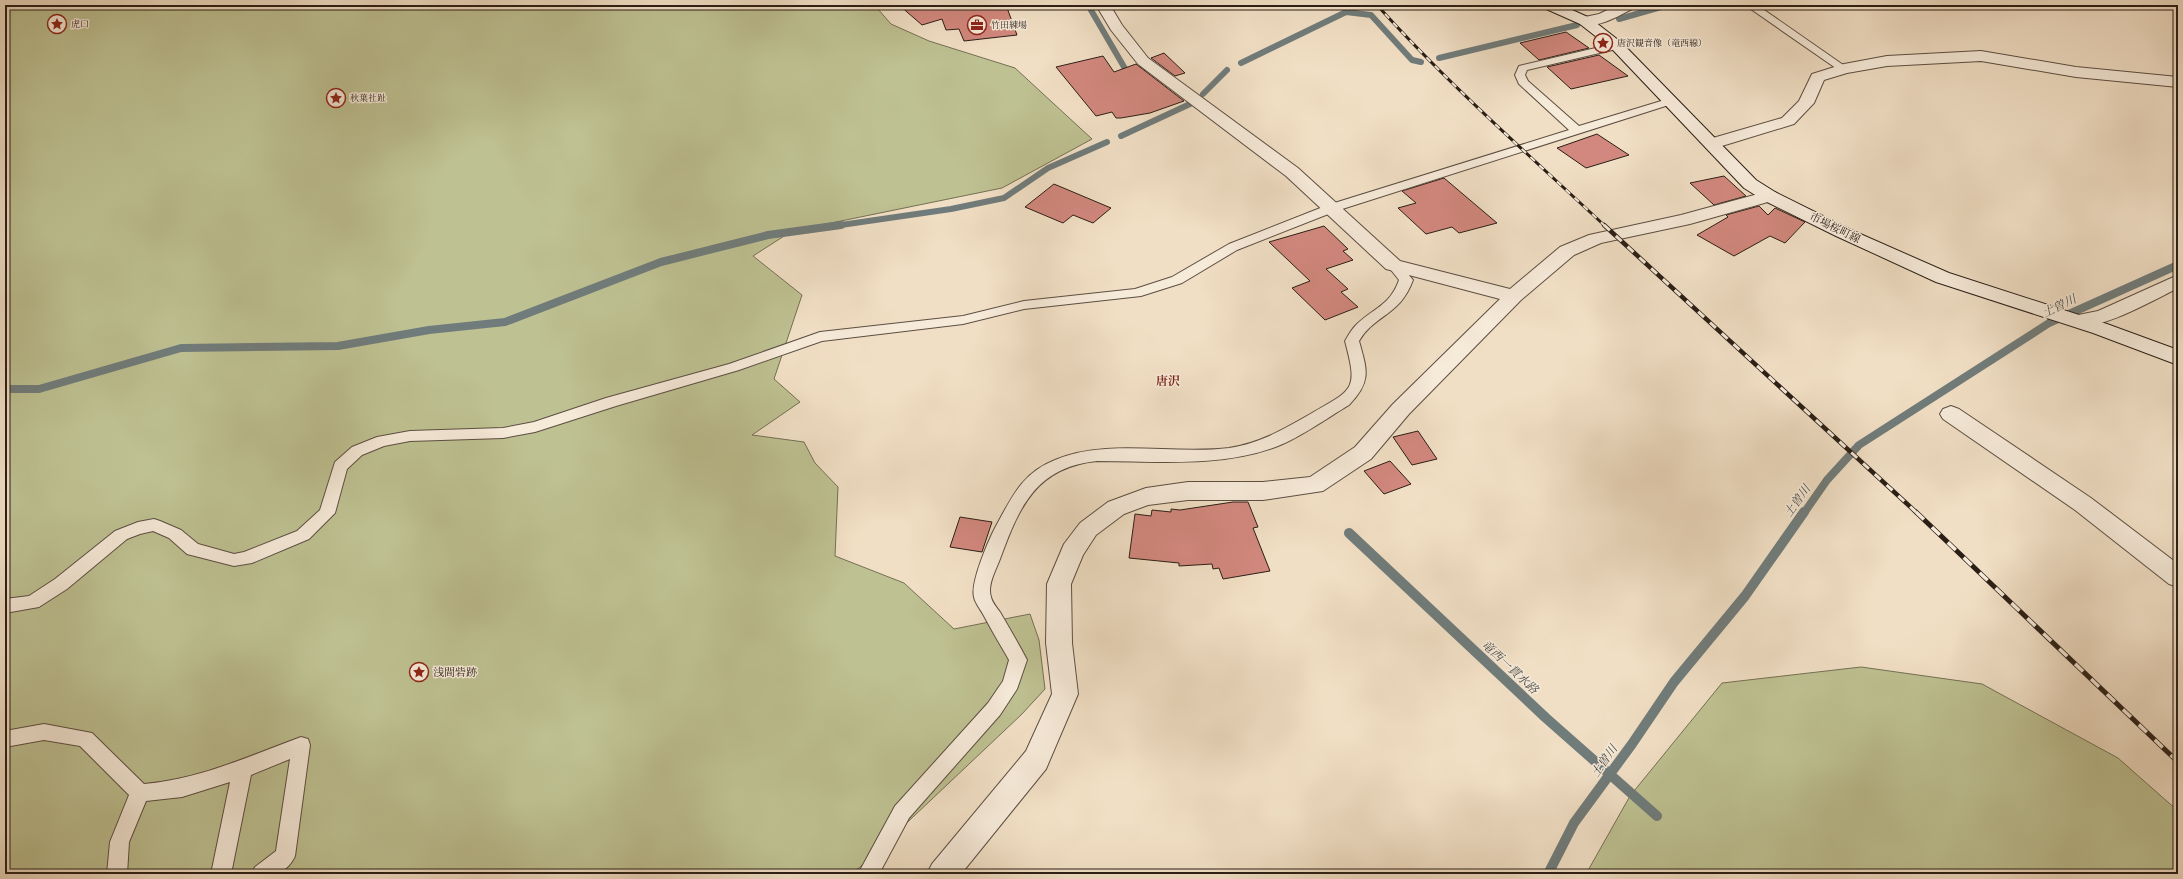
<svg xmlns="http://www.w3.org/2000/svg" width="2183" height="879" font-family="Alegreya,'Noto Serif JP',serif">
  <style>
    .green { fill: #bec192; stroke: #747054 }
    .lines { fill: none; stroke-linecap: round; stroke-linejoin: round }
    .stream-far2 { stroke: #707c7b; stroke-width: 6 }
    .stream-far1 { stroke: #707c7b; stroke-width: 8 }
    .stream { stroke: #707c7b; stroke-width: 10 }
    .building { fill: #d2887e; stroke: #2a1e16 }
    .service-casing { stroke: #5c4e42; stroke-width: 2 }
    .minor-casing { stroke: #5c4e42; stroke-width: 2 }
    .secondary-casing { stroke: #2a1e16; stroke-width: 2 }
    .service { fill: #f6ead9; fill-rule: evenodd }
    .minor { fill: #f6ead9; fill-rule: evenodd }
    .secondary { fill: #f6ead9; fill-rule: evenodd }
    .rail-far2-casing { stroke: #2a1e16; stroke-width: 3 }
    .rail-far1-casing { stroke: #2a1e16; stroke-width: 4.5 }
    .rail-casing { stroke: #2a1e16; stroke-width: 5 }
    .rail-far2 { stroke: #f6ead9; stroke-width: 2; stroke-dasharray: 6; stroke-linecap: butt }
    .rail-far1 { stroke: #f6ead9; stroke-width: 3; stroke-dasharray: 8; stroke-linecap: butt }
    .rail { stroke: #f6ead9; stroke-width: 3.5; stroke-dasharray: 11; stroke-linecap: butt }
    .labels { text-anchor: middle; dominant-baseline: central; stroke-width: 3; stroke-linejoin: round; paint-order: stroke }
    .far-poi-label { font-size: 9px; fill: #2a1e16; stroke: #f6ead9; text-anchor: start }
    .street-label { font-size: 11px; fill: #2a1e16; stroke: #f6ead9 }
    .poi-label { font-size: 11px; fill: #2a1e16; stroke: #f6ead9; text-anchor: start }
    .water-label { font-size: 12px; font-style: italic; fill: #4d4d48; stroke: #f6ead9 }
    .neighbourhood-label { font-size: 12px; font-weight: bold; fill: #7a1f14; stroke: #f6ead9 }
  </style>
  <rect width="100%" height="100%" fill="#f1dfc5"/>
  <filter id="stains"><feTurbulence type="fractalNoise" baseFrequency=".005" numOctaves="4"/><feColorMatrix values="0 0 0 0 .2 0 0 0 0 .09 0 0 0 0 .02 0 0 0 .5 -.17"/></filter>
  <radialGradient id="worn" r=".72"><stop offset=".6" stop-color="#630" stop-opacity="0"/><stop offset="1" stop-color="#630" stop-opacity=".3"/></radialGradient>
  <g class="green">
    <path d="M5 5H877V8L891 24 929 41 1015 68 1092 139 1002 188 792 231 753 256 802 295 774 379 800 402 752 435 804 442 815 463 838 487 835 556 904 583 954 629 1030 614 1039 640 1045 689 1022 714 859 868 847 874H5Z"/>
    <path d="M1861 667 1982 684 2118 758 2178 811V874H1586L1630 796 1722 683Z"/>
  </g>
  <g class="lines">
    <g class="stream-far2">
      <path d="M1088 5 1127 72"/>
      <path d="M1619 19 1668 5"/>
      <path d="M1439 58 1577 25"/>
      <path d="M1241 63 1346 12 1371 15 1412 60 1421 62"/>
      <path d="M1203 94 1227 70"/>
      <path d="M1121 136 1190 104"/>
      <path d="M834 226 951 209 1004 198 1048 168 1107 142"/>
    </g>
    <g class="stream-far1">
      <path d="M5 389H39L181 348 338 346 429 330 505 322 661 262 768 235 841 225"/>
      <path d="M1804 513 1827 480 1859 445 2049 323 2178 265"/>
    </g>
    <g class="stream">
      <path d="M1349 533 1546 718 1657 816"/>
      <path d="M1548 874 1574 823 1632 744 1674 682 1745 596 1804 512"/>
    </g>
  </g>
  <g class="building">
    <path d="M899 5H1006L1017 35 964 41 959 29 946 30 942 19 922 25Z"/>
    <path d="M1566 32 1589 48 1539 60 1520 43Z"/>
    <path d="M1164 53 1185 73 1175 76 1151 58Z"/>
    <path d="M1599 55 1628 76 1571 89 1547 67Z"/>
    <path d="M1103 56 1114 72 1136 64 1184 101 1150 113 1121 118H1116L1112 112 1096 116 1056 67Z"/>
    <path d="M1597 134 1629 155 1586 168 1557 148Z"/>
    <path d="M1724 176 1746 196 1714 205 1690 183Z"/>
    <path d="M1444 178 1497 223 1459 233 1452 227 1426 234 1398 208 1416 203 1402 191Z"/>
    <path d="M1054 184 1111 208 1093 223 1073 215 1063 223 1025 207Z"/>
    <path d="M1759 206 1768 215 1775 208 1805 222 1785 243 1770 236 1734 256 1697 235 1728 217 1726 215Z"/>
    <path d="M1324 226 1348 249 1343 251 1353 260 1326 269 1348 289 1341 292 1358 307 1325 320 1292 288 1310 281 1269 242Z"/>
    <path d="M1418 431 1437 459 1412 465 1393 437Z"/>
    <path d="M1390 461 1411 484 1384 494 1364 471Z"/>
    <path d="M1233 502H1248L1258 527 1253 528 1270 571 1223 579 1219 568 1213 569 1212 564 1179 566V563L1129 558 1135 514 1151 516 1152 510 1171 512V509L1180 510Z"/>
    <path d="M960 517 992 522 982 552 950 547Z"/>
  </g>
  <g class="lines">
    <defs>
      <g id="service">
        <path d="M1745 5H1757L1849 69 1848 71H1840Z"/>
        <path d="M1617 43 1621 44V48L1527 70 1525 75 1528 81 1579 126 1671 98 1675 99 1676 101 1675 103 1336 211 1237 250 1182 283 1141 296 1024 309 963 324 822 341 739 370 616 406 535 432 503 438 410 441 384 446 362 455 347 469 335 513 309 539 252 563 234 566 187 554 169 538 153 531 140 534 127 539 67 589 39 607 5 613V599L29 596 55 579 115 531 138 522 154 519 160 521 181 530 198 544 234 554 244 552 297 531 320 510 335 462 352 447 377 437 410 431 503 428 534 422 606 398 729 364 820 332 963 316 1024 301 1135 289 1172 277 1229 244 1328 205 1569 130 1519 84 1515 75 1519 66Z"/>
        <path d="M1393 261 1398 262 1413 280C1400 316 1375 314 1359 341 1367 370 1372 381 1349 405 1329 417 1299 438 1278 446 1221 468 1156 461 1097 461 1036 467 1019 507 1000 559 996 570 987 585 991 597 992 602 997 608 1000 612 1009 628 1019 644 1027 660L1017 689 1000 715 909 818 879 874H858L895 806 988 703 1003 681 1009 660C1001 646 992 631 984 616 981 610 975 603 974 597 970 583 989 539 996 526 1012 497 1022 473 1055 460 1105 438 1174 455 1229 448 1261 443 1284 429 1312 413 1354 389 1358 390 1345 341 1348 336 1351 330 1356 325 1373 308 1390 306 1399 280L1387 265Z"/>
        <path d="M44 724 92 733 144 784C201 779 249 756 301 737L308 739 310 745 295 856C286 876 271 874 252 874L255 867 276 851 290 759 251 775 231 874H211L230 782 182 797 146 801 129 842 127 874H107L110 842 129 795 80 746 44 740 5 747V731Z"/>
      </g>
      <g id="minor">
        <path d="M1096 5H1110L1122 25 1148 58 1298 168 1400 261 1510 289 1560 247 1589 235 1681 215 1769 191 1775 192 1778 196 1775 200 1690 224 1601 243 1574 255 1521 300 1409 414 1371 459 1323 491 1263 500H1188L1148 505 1124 514 1096 535 1083 555 1071 584 1072 643 1078 694 1046 769 961 874H927L932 864 1026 751 1052 694 1046 643 1047 584 1064 544 1080 523 1108 502 1146 488 1188 482H1263L1310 477 1355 447 1393 404 1500 299 1386 269 1286 176 1138 64 1111 30Z"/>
        <path d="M1618 5H1636L1634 8C1618 16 1598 29 1580 24L1578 21 1580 18 1599 14Z"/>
        <path d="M1981 51 2076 67 2178 77V87L2076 77 1981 61 1887 66 1847 73 1824 80 1814 103 1794 124 1712 149 1706 148 1704 144 1706 140 1782 118 1799 101 1812 74 1844 64 1887 56Z"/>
        <path d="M2178 275V288C2154 300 2098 332 2073 326L2070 321 2073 316 2098 311Z"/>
        <path d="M1951 406 1959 409 2091 498 2178 564V587L2169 584 2075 510 1943 419 1940 414 1943 409Z"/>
      </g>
      <path id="secondary" d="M1542 5H1561L1590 18 1622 43 1756 180 1775 192 1849 229 1949 273 2107 324 2178 350V365L2093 333 1936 282 1836 236 1763 200 1744 188 1612 49 1580 24 1544 8Z"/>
    </defs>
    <use href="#service" class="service-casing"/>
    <use href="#minor" class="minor-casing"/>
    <use href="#secondary" class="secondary-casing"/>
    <use href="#service" class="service"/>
    <use href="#minor" class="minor"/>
    <use href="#secondary" class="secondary"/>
    <defs>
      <path id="rail-far2" d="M1377 5C1448 84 1528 154 1605 226"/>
      <path id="rail-far1" d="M1604 225 1917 513"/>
      <path id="rail" d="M1916 512 2178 762"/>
    </defs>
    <use href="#rail-far2" class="rail-far2-casing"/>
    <use href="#rail-far1" class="rail-far1-casing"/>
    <use href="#rail" class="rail-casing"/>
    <use href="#rail-far2" class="rail-far2"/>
    <use href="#rail-far1" class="rail-far1"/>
    <use href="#rail" class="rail"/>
  </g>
  <defs>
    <symbol id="sight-ring" viewBox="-11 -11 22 22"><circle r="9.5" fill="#f6ead9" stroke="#8f2418" stroke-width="1.5"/><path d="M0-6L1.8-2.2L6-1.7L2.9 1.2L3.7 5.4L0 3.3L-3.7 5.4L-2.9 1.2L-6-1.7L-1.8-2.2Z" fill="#8f2418"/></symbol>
    <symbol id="office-ring" viewBox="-11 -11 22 22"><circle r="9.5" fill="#f6ead9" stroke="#8f2418" stroke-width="1.5"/><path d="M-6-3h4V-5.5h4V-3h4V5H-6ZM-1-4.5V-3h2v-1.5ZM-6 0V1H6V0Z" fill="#8f2418"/></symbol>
  </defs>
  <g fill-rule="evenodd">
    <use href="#sight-ring" x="46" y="13" width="22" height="22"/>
    <use href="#office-ring" x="966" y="14" width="22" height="22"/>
    <use href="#sight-ring" x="1592" y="32" width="22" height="22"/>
    <use href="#sight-ring" x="325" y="87" width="22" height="22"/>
    <use href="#sight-ring" x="408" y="661" width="22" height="22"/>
  </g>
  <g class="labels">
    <g class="far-poi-label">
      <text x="71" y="24">虎口</text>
      <text x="991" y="25">竹田練場</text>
      <text x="1617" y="43">唐沢観音像（竜西線）</text>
      <text x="350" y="98">秋葉社趾</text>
    </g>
    <g class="street-label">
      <text transform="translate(1835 228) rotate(26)">市場桜町線</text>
    </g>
    <g class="poi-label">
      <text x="433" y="672">浅間砦跡</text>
    </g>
    <g class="water-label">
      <text transform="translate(2059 306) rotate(-26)">土曽川</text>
      <text transform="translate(1797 501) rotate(-54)">土曽川</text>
      <text transform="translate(1510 667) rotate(43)">竜西一貫水路</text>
      <text transform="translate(1604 761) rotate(-55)">土曽川</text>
    </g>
    <g class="neighbourhood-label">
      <text x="1168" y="381">唐沢</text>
    </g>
  </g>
  <rect width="2183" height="879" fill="none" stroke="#f1dfc5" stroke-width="20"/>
  <rect x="6" y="6" width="2171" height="867" fill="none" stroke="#2a1e16" stroke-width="2"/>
  <rect x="10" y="10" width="2163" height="859" fill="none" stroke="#2a1e16"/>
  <rect width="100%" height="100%" filter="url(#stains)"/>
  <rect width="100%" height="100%" fill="url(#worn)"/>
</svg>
